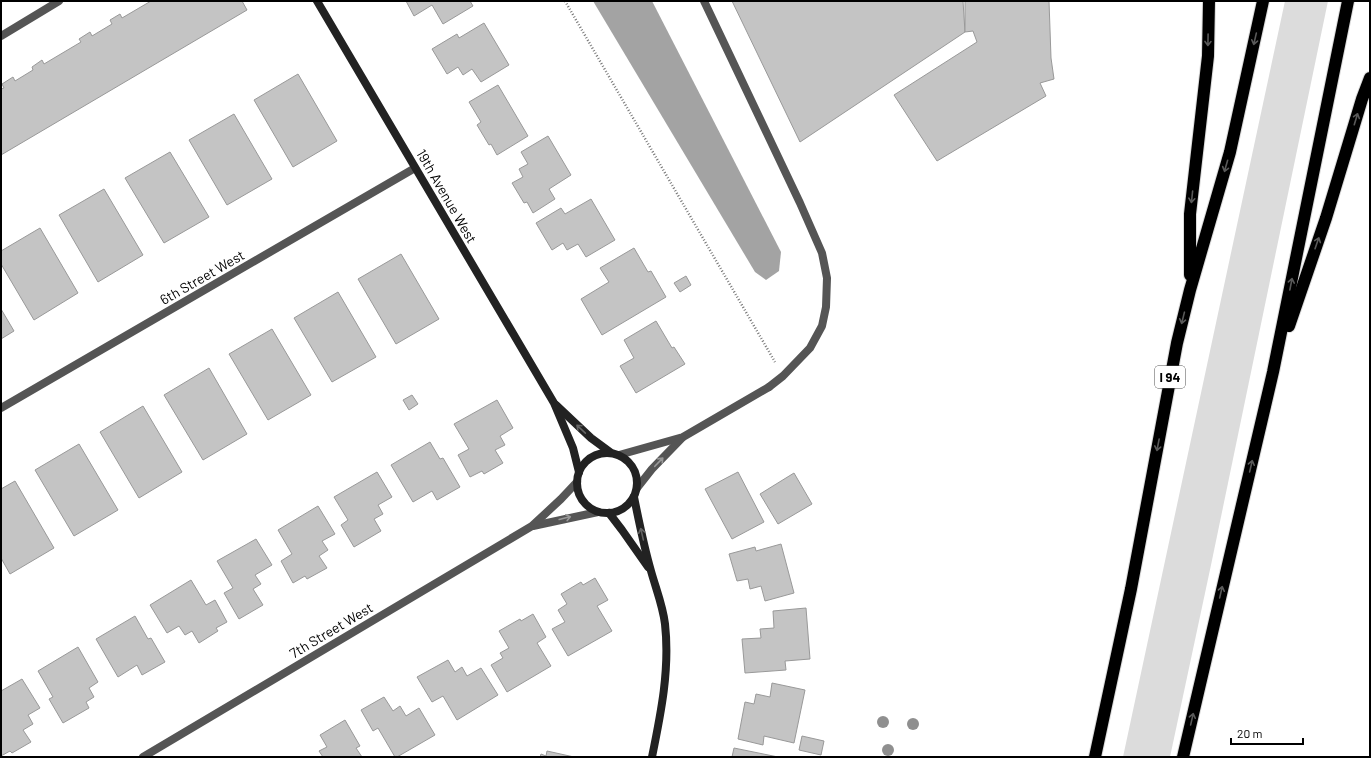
<svg xmlns="http://www.w3.org/2000/svg" width="1371" height="758" font-family="Barlow,sans-serif">
  <style>
    .green { fill: #dcdcdc }
    .water { fill: #a3a3a3 }
    .building { fill: #c4c4c4; stroke: #999 }
    .lines { fill: none; stroke-linecap: round; stroke-linejoin: round }
    .highway-casing { stroke: #dbdbdb; stroke-width: 14 }
    .path { stroke: #777; stroke-width: 2.5; stroke-dasharray: 1 2; stroke-linecap: butt }
    .lane { stroke: #555; stroke-width: 8 }
    .street { stroke: #555; stroke-width: 8 }
    .secondary { stroke: #222; stroke-width: 8 }
    .highway { stroke: #000; stroke-width: 12 }
    .tree { fill: #8f8f8f }
    .oneway { stroke: #595959 }
    .oneway2 { stroke: #646464 }
    .oneway3 { stroke: #999 }
    .labels { text-anchor: middle; dominant-baseline: central; stroke-width: 3; stroke-linejoin: round; paint-order: stroke }
    .shield { fill: #fff; stroke: #4c4c4c; stroke-width: 1 }
    .shield-label { font-size: 13px; font-weight: bold; fill: #000 }
    .street-label { font-size: 14px; fill: #000; stroke: #fff }
  </style>
  <rect width="100%" height="100%" fill="#fff"/>
  <path class="green" d="M1285 1H1328L1211 565 1170 757H1123Z"/>
  <path class="water" d="M593 1H652L781 252 779 271 766 280 755 272Z"/>
  <g class="building">
    <path d="M151 1H242L247 10 1 155V89L4 88 2 84 13 77 15 81 33 70 32 67 42 60 44 64 81 42 79 39 90 32 92 36 112 24 110 20 120 14 122 18Z"/>
    <path d="M406 1H470L473 6 443 24 432 5 414 16Z"/>
    <path d="M732 1H963L965 32 800 142Z"/>
    <path d="M965 1H1049L1051 58 1054 79 1040 83 1046 96 937 161 894 95 977 42 973 31 965 32Z"/>
    <path d="M484 23 509 65 481 82 472 69 463 75 458 67 447 74 432 49 457 34 459 38Z"/>
    <path d="M298 74 337 141 293 167 254 100Z"/>
    <path d="M498 85 528 136 497 155 491 144 489 145 477 125 481 122 469 102Z"/>
    <path d="M234 114 272 179 227 205 189 140Z"/>
    <path d="M548 136 571 175 549 189 555 199 533 213 527 202 524 203 512 183 523 177 519 169 528 164 521 152Z"/>
    <path d="M170 152 209 217 164 243 125 178Z"/>
    <path d="M104 189 143 255 98 282 59 215Z"/>
    <path d="M591 199 615 240 586 257 578 244 567 250 563 243 552 250 536 223 561 208 565 214Z"/>
    <path d="M40 228 78 293 34 320 1 264V251Z"/>
    <path d="M634 248 648 272 651 271 666 297 602 335 581 299 609 282 600 268Z"/>
    <path d="M401 254 439 319 396 344 358 279Z"/>
    <path d="M686 276 691 285 680 292 674 283Z"/>
    <path d="M338 292 376 357 332 382 294 318Z"/>
    <path d="M1 309 14 331 1 339Z"/>
    <path d="M656 321 672 348 674 347 685 364 636 393 620 366 634 358 624 340Z"/>
    <path d="M272 329 311 395 268 420 229 354Z"/>
    <path d="M209 368 247 434 203 460 164 395Z"/>
    <path d="M412 395 418 404 409 410 403 400Z"/>
    <path d="M497 400 513 428 500 436 505 445 495 450 503 463 484 474 482 471 470 477 458 455 469 449 454 424Z"/>
    <path d="M143 406 182 472 139 498 100 432Z"/>
    <path d="M430 442 440 459 443 458 460 487 437 500 432 491 413 502 391 465Z"/>
    <path d="M79 444 118 510 74 536 35 470Z"/>
    <path d="M377 472 392 497 378 505 383 514 374 519 381 531 354 547 341 525 348 520 334 497Z"/>
    <path d="M738 472 764 522 732 539 705 489Z"/>
    <path d="M794 473 812 504 778 524 760 494Z"/>
    <path d="M15 481 54 548 10 574 1 558V489Z"/>
    <path d="M318 506 335 534 322 541 328 550 319 556 327 568 307 579 305 576 293 583 281 561 292 554 278 530Z"/>
    <path d="M256 539 272 565 255 575 261 584 253 589 263 605 239 619 224 593 233 588 217 561Z"/>
    <path d="M781 544 794 593 765 601 761 586 750 589 748 579 737 581 729 554 755 547 756 551Z"/>
    <path d="M595 578 608 600 597 606 612 631 568 656 552 629 565 622 558 610 567 604 561 594 581 582 583 585Z"/>
    <path d="M191 580 206 605 215 600 227 622 216 628 218 631 199 643 192 631 185 635 179 626 167 633 150 605Z"/>
    <path d="M806 608 810 659 785 661 786 670 745 673 742 639 761 638 760 629 774 628 773 611Z"/>
    <path d="M533 614 546 637 537 643 551 666 507 692 491 665 503 658 500 653 509 648 499 631 520 619 521 621Z"/>
    <path d="M135 616 148 639 151 638 165 662 142 675 137 665 118 677 96 639Z"/>
    <path d="M78 647 98 682 89 688 94 697 86 702 89 708 63 723 49 699 53 697 38 671Z"/>
    <path d="M448 660 455 672 462 667 467 676 481 668 498 695 457 720 443 696 432 702 417 677Z"/>
    <path d="M22 679 40 708 28 715 33 724 23 730 31 742 12 753 10 751 1 756V691Z"/>
    <path d="M772 683 805 690 794 743 764 736 763 745 738 739 745 702 754 704 756 694 770 697Z"/>
    <path d="M384 697 393 711 400 706 406 716 419 708 435 735 397 757H395L378 728 373 731 361 710Z"/>
    <path d="M345 720 360 746 356 748 362 757H323L319 751 327 747 320 735Z"/>
    <path d="M802 736 824 741 821 755 799 750Z"/>
    <path d="M734 748 778 757H732Z"/>
    <path d="M547 751 574 757H540L541 754 546 756Z"/>
  </g>
  <g class="lines">
    <defs>
      <g id="highway">
        <path d="M1190 275V214L1208 56 1209 1"/>
        <path d="M1289 326 1326 218 1362 99 1370 78"/>
        <path d="M1095 757 1131 589 1177 343 1190 290 1230 152 1263 1"/>
        <path d="M1183 757 1273 372 1348 1"/>
      </g>
    </defs>
    <use href="#highway" class="highway-casing"/>
    <path class="path" d="M565 1 775 362"/>
    <g class="lane">
      <path d="M704 1 800 203 822 253 827 278 826 307 822 326 810 348 783 376 769 387"/>
      <path d="M1 36 59 1"/>
    </g>
    <g class="street">
      <path d="M1 408 415 168"/>
      <path d="M619 455 683 437 769 387"/>
      <path d="M637 488 652 469 682 438"/>
      <path d="M533 526 598 512"/>
      <path d="M143 757 532 526 561 499 577 482"/>
    </g>
    <g class="secondary">
      <path d="M317 1 554 403 573 448 579 472"/>
      <path d="M556 405 591 438 610 452"/>
      <circle cx="607" cy="483" r="30"/>
      <path d="M634 497C639 522 644 547 651 571 656 589 663 606 665 624 670 669 661 713 652 757"/>
      <path d="M609 513 622 530 648 567"/>
    </g>
    <use href="#highway" class="highway"/>
  </g>
  <g class="tree">
    <circle cx="883" cy="722" r="6"/>
    <circle cx="913" cy="724" r="6"/>
    <circle cx="888" cy="750" r="6"/>
  </g>
  <defs><path id="oneway-shaft" d="M-6 0H5M1.5-3L5.5 0L1.5 3" fill="none" stroke-width="1.6" stroke-linecap="round" stroke-linejoin="round"/></defs>
  <g class="oneway">
    <use href="#oneway-shaft" transform="translate(1255 39) rotate(103)"/>
    <use href="#oneway-shaft" transform="translate(1208 40) rotate(91)"/>
    <use href="#oneway-shaft" transform="translate(1356 119) rotate(-73)"/>
    <use href="#oneway-shaft" transform="translate(1226 166) rotate(106)"/>
    <use href="#oneway-shaft" transform="translate(1192 197) rotate(96)"/>
    <use href="#oneway-shaft" transform="translate(1317 243) rotate(-71)"/>
    <use href="#oneway-shaft" transform="translate(1291 284) rotate(-79)"/>
    <use href="#oneway-shaft" transform="translate(1183 318) rotate(104)"/>
    <use href="#oneway-shaft" transform="translate(1158 445) rotate(101)"/>
    <use href="#oneway-shaft" transform="translate(1251 466) rotate(-77)"/>
    <use href="#oneway-shaft" transform="translate(1221 592) rotate(-77)"/>
    <use href="#oneway-shaft" transform="translate(1192 719) rotate(-77)"/>
  </g>
  <g class="oneway2">
    <use href="#oneway-shaft" transform="translate(581 429) rotate(-137)"/>
    <use href="#oneway-shaft" transform="translate(642 534) rotate(-103)"/>
  </g>
  <g class="oneway3">
    <use href="#oneway-shaft" transform="translate(659 462) rotate(-46)"/>
    <use href="#oneway-shaft" transform="translate(565 518) rotate(-14)"/>
  </g>
  <g class="labels">
    <rect class="shield" x="1155" y="366" width="30" height="22" rx="3"/>
    <g class="shield-label">
      <text x="1170" y="377">I 94</text>
    </g>
    <g class="street-label">
      <text transform="translate(447 196) rotate(60)">19th Avenue West</text>
      <text transform="translate(202 277) rotate(-30)">6th Street West</text>
      <text transform="translate(331 630) rotate(-31)">7th Street West</text>
    </g>
  </g>
  <rect width="1371" height="758" fill="none" stroke="#000000" stroke-width="4"/>
  <path d="M1231 738v6h72v-6" fill="none" stroke="#000000" stroke-width="2"/>
  <text x="1237" y="738" font-size="12" fill="#000000" stroke="#ffffff" stroke-width="3" paint-order="stroke">20 m</text>
</svg>
